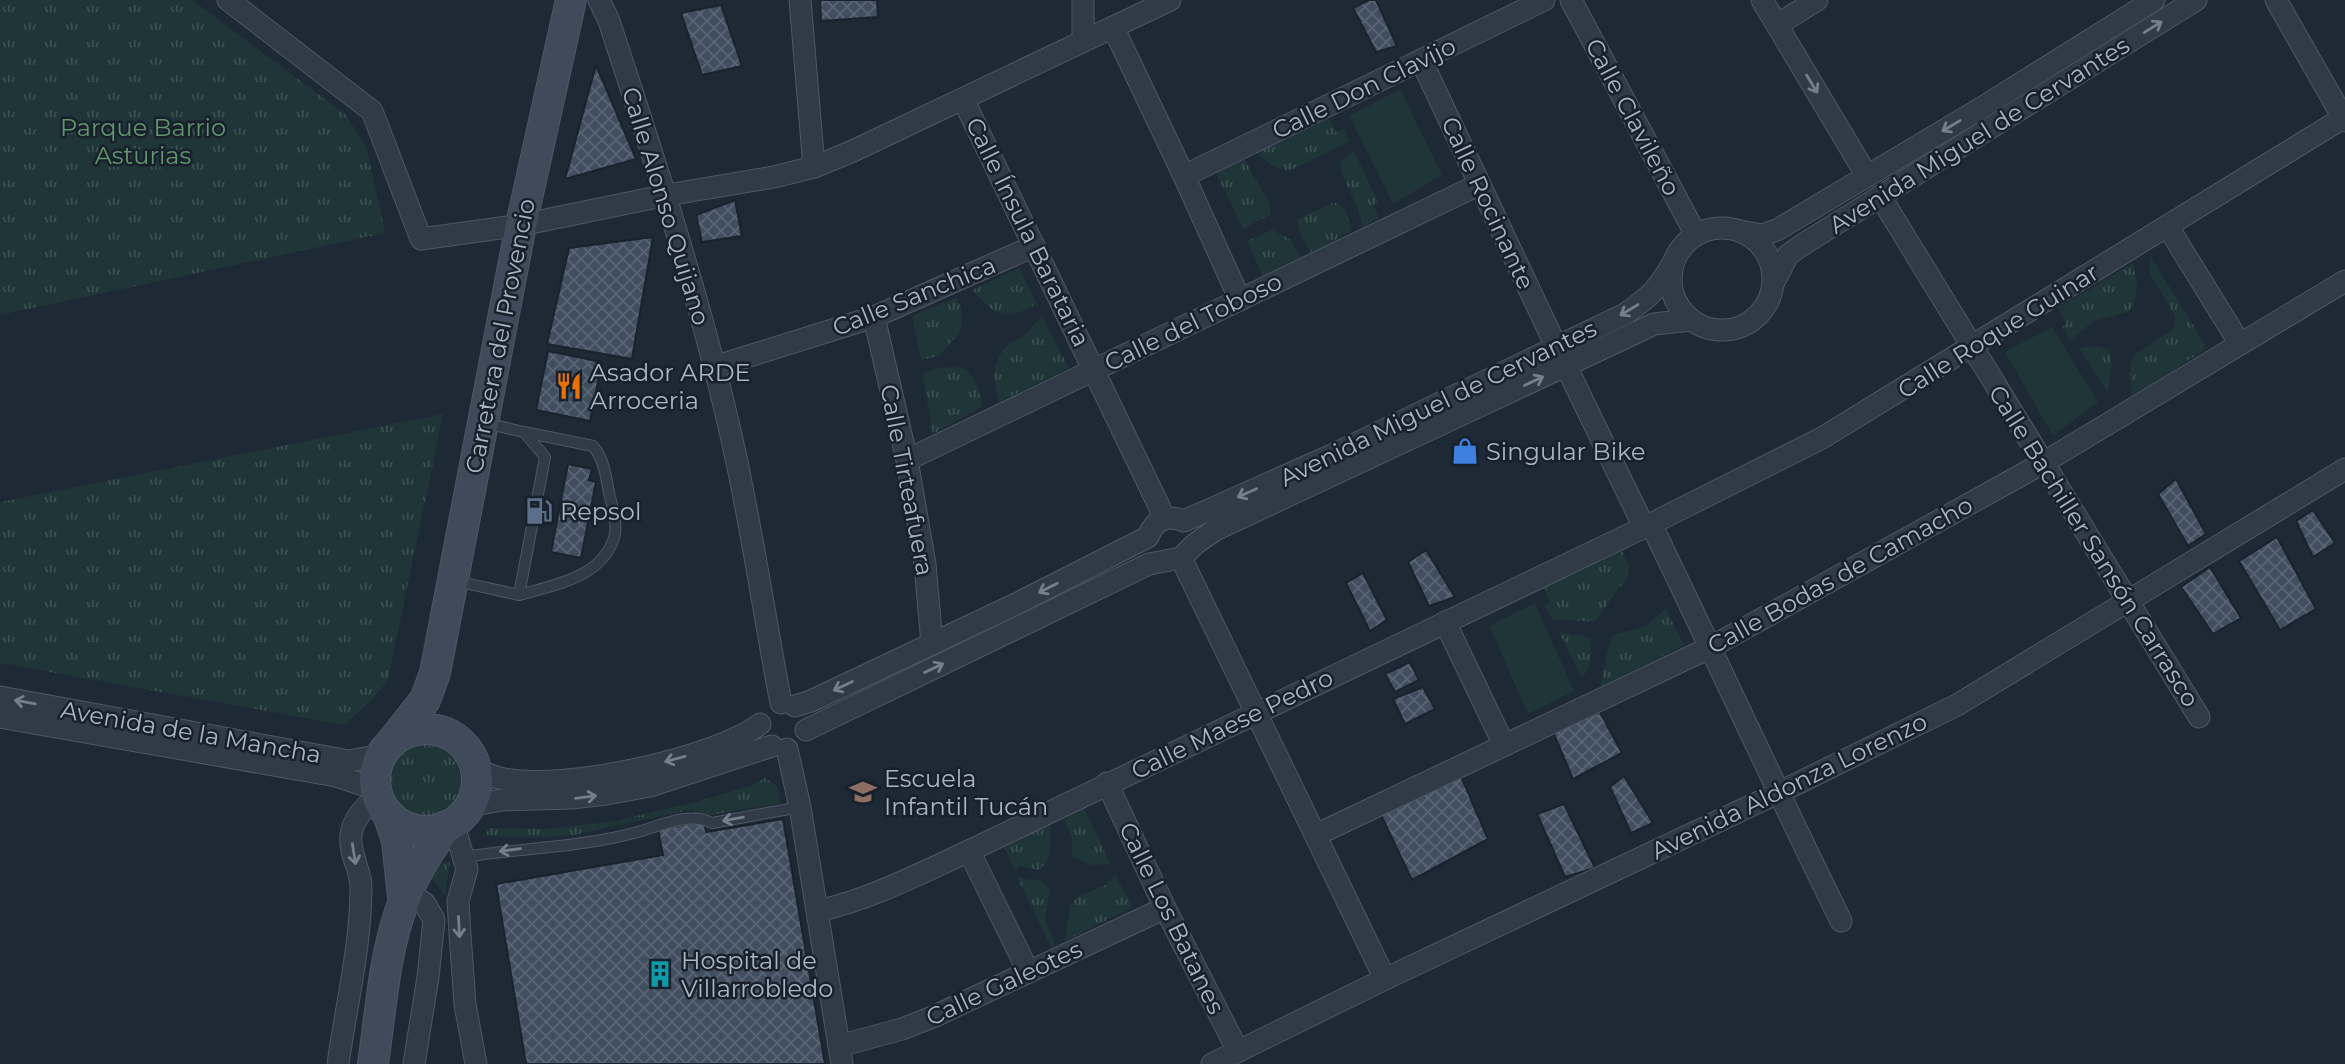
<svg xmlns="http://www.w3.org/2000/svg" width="2345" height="1064" font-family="Montserrat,sans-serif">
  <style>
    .grass { fill: url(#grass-tufts) }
    .pitch { fill: #1f3537 }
    .building { fill: url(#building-cross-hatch); stroke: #19222d; stroke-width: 2 }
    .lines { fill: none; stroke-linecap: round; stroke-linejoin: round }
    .lane-casing { stroke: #4e5865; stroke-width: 12 }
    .street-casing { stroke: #4e5865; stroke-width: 23 }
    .secondary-casing { stroke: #4e5865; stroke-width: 32 }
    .lane { stroke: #313b47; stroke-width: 10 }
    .street { stroke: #313b47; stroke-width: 21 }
    .secondary { stroke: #3f4a5a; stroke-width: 30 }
    .oneway { stroke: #747e8c }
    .labels { text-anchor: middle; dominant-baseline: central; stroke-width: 5; stroke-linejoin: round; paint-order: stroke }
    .street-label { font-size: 24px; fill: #aab5c4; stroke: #17202b }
    .park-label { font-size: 24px; fill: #61956c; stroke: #17202b }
    .poi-label { font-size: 24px; fill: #aab5c4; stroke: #17202b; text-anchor: start }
  </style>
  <defs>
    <pattern id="grass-tufts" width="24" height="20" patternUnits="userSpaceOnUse" patternTransform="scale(1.75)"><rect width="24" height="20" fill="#1f3537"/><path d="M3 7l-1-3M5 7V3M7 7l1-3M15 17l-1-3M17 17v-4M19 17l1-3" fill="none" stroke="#3d5052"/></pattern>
    <pattern id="building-cross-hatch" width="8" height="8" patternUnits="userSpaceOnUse" patternTransform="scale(1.75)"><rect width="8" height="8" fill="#404e5f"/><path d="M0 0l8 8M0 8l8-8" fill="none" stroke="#596574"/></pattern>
  </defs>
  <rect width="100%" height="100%" fill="#1e2936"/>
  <g class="grass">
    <path d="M0 0H192L346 115 367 149 385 233 0 315Z"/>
    <path d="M1328 118 1336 132 1344 129 1349 142 1291 170C1277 171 1268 162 1257 153Z"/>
    <path d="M1354 151 1378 202 1373 205 1379 218 1362 227C1359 199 1343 189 1340 162Z"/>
    <path d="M1244 159 1270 204 1271 214 1243 229 1216 173Z"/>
    <path d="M1334 202 1345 208 1351 231 1312 253 1302 239 1297 221C1306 211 1322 211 1334 202Z"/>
    <path d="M1272 230 1290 239 1301 257 1263 276 1247 241Z"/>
    <path d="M2151 257 2207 348 2131 398 2130 366 2134 355 2174 329 2175 316 2149 272Z"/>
    <path d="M2133 263 2137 283 2134 305 2128 312 2094 321 2070 340 2062 327 2067 323 2058 308Z"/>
    <path d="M1019 268 1037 304C1003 322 997 317 972 290Z"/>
    <path d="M956 298 961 307 962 319 960 332 939 356 921 360 912 316Z"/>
    <path d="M1043 318 1069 368 999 402C993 381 991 361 1008 345 1012 341 1018 340 1023 336 1031 330 1033 322 1043 318Z"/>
    <path d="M2095 346 2109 349C2113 364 2112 376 2107 391L2079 348Z"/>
    <path d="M953 367 966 369 976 382 983 406 933 434 922 374 936 368Z"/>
    <path d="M443 414 388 680 374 698 344 725 0 663V502Z"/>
    <path d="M1623 551 1629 567 1628 576 1595 621C1581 622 1568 619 1553 620L1544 606 1550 602 1544 588Z"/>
    <path d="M1666 609 1684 645 1600 687 1609 645 1613 635 1644 627Z"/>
    <path d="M1559 632 1585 636 1591 640C1592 656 1591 666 1582 678Z"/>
    <circle cx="424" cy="782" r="37"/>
    <path d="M765 778 777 786 780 803 695 818 693 809 574 835 533 838 485 836 489 828 544 829 615 821 696 802 753 785Z"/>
    <path d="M1084 808 1110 863C1094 867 1086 865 1072 856V837L1064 820Z"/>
    <path d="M1050 824C1050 841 1054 860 1038 870L1020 866 1015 870 1004 847Z"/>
    <path d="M450 861 445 895 430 876 439 865Z"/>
    <path d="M1115 875 1133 907 1065 941 1070 906 1077 897 1106 885Z"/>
    <path d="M1017 877 1041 881 1050 889 1045 919 1055 944 1052 949Z"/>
  </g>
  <g class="pitch">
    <path d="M1400 89 1442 175 1393 204 1349 116Z"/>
    <path d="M2052 327 2098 402 2053 436 2005 352Z"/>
    <path d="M1535 603 1574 691 1528 714 1489 626Z"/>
  </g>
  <g class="building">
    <path d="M820 0H877L878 17 821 21Z"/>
    <path d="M1369 0H1376L1397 46 1376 52 1353 8Z"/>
    <path d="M721 5 742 66 702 75 681 13Z"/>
    <path d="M596 65 636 159 565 179Z"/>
    <path d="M735 200 742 236 702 242 696 215Z"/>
    <path d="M653 237 632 359 547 344 569 248Z"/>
    <path d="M548 351 602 362 590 421 536 410Z"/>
    <path d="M568 464 592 469 589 480 596 482 581 558 551 552Z"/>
    <path d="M2176 479 2206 534 2188 546 2158 494Z"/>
    <path d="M2313 510 2335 543 2313 557 2296 521Z"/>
    <path d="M2277 537 2316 609 2280 630 2239 561Z"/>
    <path d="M1426 550 1455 597 1429 606 1408 562Z"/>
    <path d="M2210 567 2241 618 2213 634 2181 587Z"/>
    <path d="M1363 573 1387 620 1370 631 1346 583Z"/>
    <path d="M1410 662 1419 680 1395 692 1385 674Z"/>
    <path d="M1423 687 1435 709 1405 724 1393 699Z"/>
    <path d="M1600 712 1622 753 1573 779 1553 732Z"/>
    <path d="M1461 776 1488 839 1412 880 1381 815Z"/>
    <path d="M1624 776 1653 823 1631 833 1610 787Z"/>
    <path d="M1564 804 1595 868 1565 877 1537 814Z"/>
    <path d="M783 819 825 1064H526L496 884 663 855 658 829 704 821 706 832Z"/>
  </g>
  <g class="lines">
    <defs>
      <g id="lane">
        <path d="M456 581 519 595 545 457 524 432 485 423"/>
        <path d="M519 595C555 585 605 577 615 534 617 523 613 508 610 497 606 479 605 460 593 446L524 432"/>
        <path d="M466 860 470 856C525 848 583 847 638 832 660 826 689 811 712 823L800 807"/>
      </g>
      <g id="street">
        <path d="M228 0 372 111 421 239 521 225 667 195 774 177 814 167 853 151 1170 0"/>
        <path d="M599 0 609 21C656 164 703 307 735 453 753 536 765 620 781 703"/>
        <path d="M800 0 814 167"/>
        <path d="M1083 0V41"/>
        <path d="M1571 0 1696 235"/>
        <path d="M1762 0 1867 176"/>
        <path d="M2276 0 2345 121"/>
        <path d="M1777 25 1817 0"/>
        <path d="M1113 27 1184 176 1240 300"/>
        <path d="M1421 60 1556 346"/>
        <path d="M963 99 1159 506 1163 518"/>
        <path d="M1184 176 1544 0"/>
        <path d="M1880 196 2199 717"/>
        <path d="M2168 227 2240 344"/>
        <circle cx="1722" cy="279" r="51"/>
        <path d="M1745 232 1762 235 1777 230 1983 107 2154 0"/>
        <path d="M1774 282 1788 255 1802 245 2196 0"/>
        <path d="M874 317 907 460 925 564 932 644"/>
        <path d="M1566 366 1644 527"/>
        <path d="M714 367 874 317 1034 246"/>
        <path d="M907 460 1478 185"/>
        <path d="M1651 524C1715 656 1776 789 1841 921"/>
        <path d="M1181 558 1385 979"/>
        <path d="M1445 622 1504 745"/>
        <path d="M0 697 349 761 381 755"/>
        <path d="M795 706 811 701 1016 604 1148 537C1155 519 1167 514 1184 521L1332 455 1625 314C1650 297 1659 288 1674 261"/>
        <path d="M0 717 336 776 376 789"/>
        <path d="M806 730 1149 564 1181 558 1195 544 1215 530 1612 344 1654 324 1691 320"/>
        <path d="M787 749 800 807 842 1064"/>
        <path d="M473 762C478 767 484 773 490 775 544 797 715 759 760 724"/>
        <path d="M1107 783 1165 908 1238 1051"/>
        <path d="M469 806 502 800 572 798 606 794 650 786 772 746"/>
        <path d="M453 823 467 869 458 901 460 934 465 1004 476 1064"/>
        <path d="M1316 835 1711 647 2043 463 2345 281"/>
        <path d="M969 851 1028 971"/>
        <path d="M408 891 425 904 434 920 428 977 414 1064"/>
        <path d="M818 911C871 899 919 874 969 851L1651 524 1822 438 2343 118"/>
        <path d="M839 1046 902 1029 935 1016 1165 908"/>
        <path d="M338 1064C346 1006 361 946 361 887 361 870 349 854 351 835 353 818 366 807 377 795"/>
        <path d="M1212 1064 1385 979 1778 793 1957 705 2345 469"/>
      </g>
      <g id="secondary">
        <circle cx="426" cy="780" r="51"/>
        <path d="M391 743 425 700 435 673 521 225 571 0"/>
        <path d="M388 814 397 841 403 897"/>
        <path d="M373 1064C381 1010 384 952 404 901 414 873 430 850 446 826"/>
      </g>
    </defs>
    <use href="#lane" class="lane-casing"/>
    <use href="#street" class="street-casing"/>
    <use href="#secondary" class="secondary-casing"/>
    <use href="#lane" class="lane"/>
    <use href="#street" class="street"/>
    <use href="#secondary" class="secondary"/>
  </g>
  <defs><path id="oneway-shaft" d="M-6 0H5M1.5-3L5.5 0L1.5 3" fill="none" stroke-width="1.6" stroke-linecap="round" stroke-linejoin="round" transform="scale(1.75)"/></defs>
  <g class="oneway">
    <use href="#oneway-shaft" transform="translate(2153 27) rotate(-32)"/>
    <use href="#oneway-shaft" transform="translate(1812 84) rotate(59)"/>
    <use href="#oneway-shaft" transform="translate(1951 126) rotate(149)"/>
    <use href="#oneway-shaft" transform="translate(1629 310) rotate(149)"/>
    <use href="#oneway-shaft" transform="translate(1534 381) rotate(-25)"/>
    <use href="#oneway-shaft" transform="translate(1247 493) rotate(156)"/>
    <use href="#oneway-shaft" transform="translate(1048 588) rotate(153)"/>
    <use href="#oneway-shaft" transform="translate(934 668) rotate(-26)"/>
    <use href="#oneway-shaft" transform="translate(843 686) rotate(155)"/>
    <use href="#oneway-shaft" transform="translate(25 702) rotate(-170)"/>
    <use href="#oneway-shaft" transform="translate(675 759) rotate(165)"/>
    <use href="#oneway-shaft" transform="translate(586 797) rotate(-7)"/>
    <use href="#oneway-shaft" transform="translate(733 819) rotate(170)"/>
    <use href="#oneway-shaft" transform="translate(510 850) rotate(173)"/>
    <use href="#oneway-shaft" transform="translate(354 854) rotate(81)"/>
    <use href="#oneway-shaft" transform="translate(459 927) rotate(87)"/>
  </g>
  <defs>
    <symbol id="restaurant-bare" viewBox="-9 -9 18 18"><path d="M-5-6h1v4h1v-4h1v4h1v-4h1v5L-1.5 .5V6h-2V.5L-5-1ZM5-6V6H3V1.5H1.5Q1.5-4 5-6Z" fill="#e8710a" stroke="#17202b" stroke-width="2.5" paint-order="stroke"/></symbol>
    <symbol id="shop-bare" viewBox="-9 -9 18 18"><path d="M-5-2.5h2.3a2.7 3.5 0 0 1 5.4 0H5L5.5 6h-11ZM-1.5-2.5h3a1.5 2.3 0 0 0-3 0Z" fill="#3f7fe0" stroke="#17202b" stroke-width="2.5" paint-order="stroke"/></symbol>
    <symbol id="fuel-bare" viewBox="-9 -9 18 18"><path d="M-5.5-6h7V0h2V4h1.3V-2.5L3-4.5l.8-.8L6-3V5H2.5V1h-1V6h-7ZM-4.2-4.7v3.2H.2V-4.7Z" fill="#5c6f8a" stroke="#17202b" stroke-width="2.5" paint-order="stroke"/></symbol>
    <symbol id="school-bare" viewBox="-9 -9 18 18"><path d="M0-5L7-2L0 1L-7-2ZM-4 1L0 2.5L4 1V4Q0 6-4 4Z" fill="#8d6e63" stroke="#17202b" stroke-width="2.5" paint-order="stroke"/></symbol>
    <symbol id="building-bare" viewBox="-9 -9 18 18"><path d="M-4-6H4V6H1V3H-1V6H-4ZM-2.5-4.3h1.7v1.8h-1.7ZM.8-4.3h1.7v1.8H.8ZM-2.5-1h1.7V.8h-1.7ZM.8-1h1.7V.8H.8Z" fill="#0f9aa8" stroke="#17202b" stroke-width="2.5" paint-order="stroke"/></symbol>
  </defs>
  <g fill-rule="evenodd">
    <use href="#restaurant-bare" x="550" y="367" width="38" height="38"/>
    <use href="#shop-bare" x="1446" y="432" width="38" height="38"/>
    <use href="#fuel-bare" x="520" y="492" width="38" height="38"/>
    <use href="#school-bare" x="844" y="773" width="38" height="38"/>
    <use href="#building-bare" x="641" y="955" width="38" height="38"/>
  </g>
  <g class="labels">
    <g class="street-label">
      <text transform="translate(1364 88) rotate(-26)">Calle Don Clavijo</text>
      <text transform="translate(1633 117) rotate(62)">Calle Clavileño</text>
      <text transform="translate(1979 135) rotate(-32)">Avenida Miguel de Cervantes</text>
      <text transform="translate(1488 203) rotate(65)">Calle Rocinante</text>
      <text transform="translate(666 206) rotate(73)">Calle Alonso Quijano</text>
      <text transform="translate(1028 232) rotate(64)">Calle Ínsula Barataria</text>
      <text transform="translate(914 296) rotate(-22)">Calle Sanchica</text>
      <text transform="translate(1193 322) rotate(-26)">Calle del Toboso</text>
      <text transform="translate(1998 331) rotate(-32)">Calle Roque Guinar</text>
      <text transform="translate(500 336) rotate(-79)">Carretera del Provencio</text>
      <text transform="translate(1438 403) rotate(-26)">Avenida Miguel de Cervantes</text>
      <text transform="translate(907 480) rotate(79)">Calle Tirteafuera</text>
      <text transform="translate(2094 546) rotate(58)">Calle Bachiller Sansón Carrasco</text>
      <text transform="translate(1840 575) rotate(-29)">Calle Bodas de Camacho</text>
      <text transform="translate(1232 724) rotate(-26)">Calle Maese Pedro</text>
      <text transform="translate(191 732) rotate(10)">Avenida de la Mancha</text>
      <text transform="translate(1789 786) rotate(-26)">Avenida Aldonza Lorenzo</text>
      <text transform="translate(1172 918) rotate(64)">Calle Los Batanes</text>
      <text transform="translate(1004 983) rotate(-25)">Calle Galeotes</text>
    </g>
    <g class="park-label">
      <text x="143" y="127">Parque Barrio<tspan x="143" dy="28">Asturias</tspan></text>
    </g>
    <g class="poi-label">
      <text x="590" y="372">Asador ARDE<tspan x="590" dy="28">Arroceria</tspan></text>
      <text x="1486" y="451">Singular Bike</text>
      <text x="560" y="511">Repsol</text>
      <text x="884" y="778">Escuela<tspan x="884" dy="28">Infantil Tucán</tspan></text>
      <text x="681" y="960">Hospital de<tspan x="681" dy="28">Villarrobledo</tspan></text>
    </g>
  </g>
</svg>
